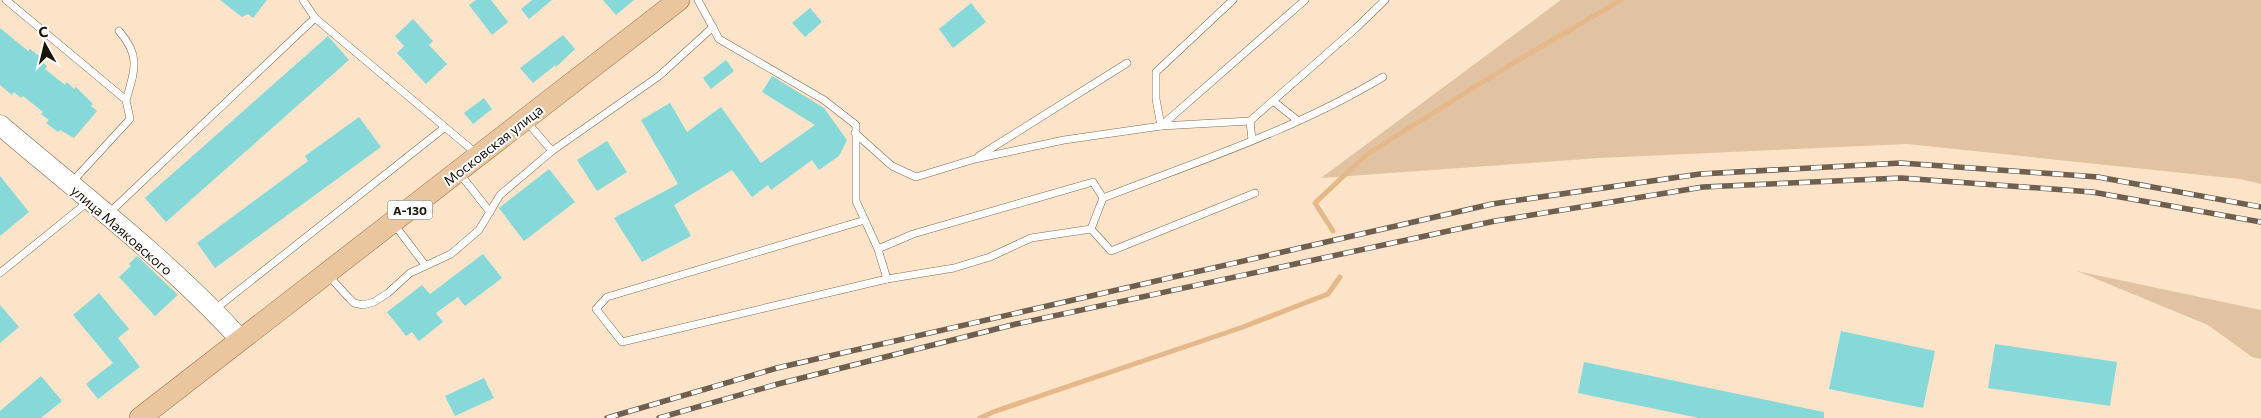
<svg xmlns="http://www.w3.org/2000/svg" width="2261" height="418" font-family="Commissioner,sans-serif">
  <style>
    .green { fill: #e1c3a4 }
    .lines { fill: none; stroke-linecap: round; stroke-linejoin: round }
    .stream { stroke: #e4b889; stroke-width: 5 }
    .building { fill: #87d9d9 }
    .lane-casing { stroke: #7f6850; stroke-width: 8 }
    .secondary-casing { stroke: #7f6850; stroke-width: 21 }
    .primary-casing { stroke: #996f40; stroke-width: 22 }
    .lane { stroke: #fff; stroke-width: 7 }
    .secondary { stroke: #fff; stroke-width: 20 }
    .primary { stroke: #eac69e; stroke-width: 21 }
    .rail-casing { stroke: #6e5f4e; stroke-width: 5.5 }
    .rail { stroke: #fff; stroke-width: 4; stroke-dasharray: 11; stroke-linecap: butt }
    .labels { text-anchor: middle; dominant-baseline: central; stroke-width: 4; stroke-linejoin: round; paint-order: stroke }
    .shield { fill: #fff; stroke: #605a53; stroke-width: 1 }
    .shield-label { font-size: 12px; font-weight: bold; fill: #1c1309 }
    .street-label { font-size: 14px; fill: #1c1309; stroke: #fff }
  </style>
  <rect width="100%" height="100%" fill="#fde3c8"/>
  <g class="green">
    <path d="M1561 0H2261V184L2240 179 1907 144 1599 158 1321 178Z"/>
    <path d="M2077 271 2261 310V359L2252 357 2208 325Z"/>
  </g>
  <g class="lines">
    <g class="stream">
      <path d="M1333 231 1315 203 1366 155 1515 62 1621 0"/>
      <path d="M980 418 993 412 1243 327 1328 294 1340 277"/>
    </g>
  </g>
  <g class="building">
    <path d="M220 0H267L253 18 248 14 242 17Z"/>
    <path d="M476 0H491L508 22 492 35 469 5Z"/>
    <path d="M532 0H552L529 19 521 9Z"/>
    <path d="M603 0H634L616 15Z"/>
    <path d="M971 3 986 22 953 48 939 29Z"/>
    <path d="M810 8 822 22 805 37 792 23Z"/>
    <path d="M413 19 433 41 429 45 447 64 426 84 397 53 404 46 395 36Z"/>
    <path d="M0 28 28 51 30 49 42 58 40 60 47 66 45 69 65 85 67 82 74 89 76 87 93 104 91 106 97 111 74 138 60 130 58 132 46 123 49 120 41 114 43 112 23 96 21 98 14 92 12 95 0 85Z"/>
    <path d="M563 35 575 49 556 67 555 65 553 67 533 83 520 68Z"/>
    <path d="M328 36 349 60 166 222 145 198Z"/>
    <path d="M726 60 734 71 711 89 703 78Z"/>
    <path d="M772 76 824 108 847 140 839 156 819 170 812 160 771 190 768 185 752 197 732 170 674 205 691 236 642 262 614 218 678 184 641 120 670 103 687 132 721 107 761 163 815 125 762 92Z"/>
    <path d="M484 98 492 109 473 124 464 113Z"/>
    <path d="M359 117 381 147 215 268 197 243 308 161 305 156Z"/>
    <path d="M607 141 627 172 597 191 577 160Z"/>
    <path d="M549 169 575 202 524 241 499 208Z"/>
    <path d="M0 176 29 212 0 236Z"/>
    <path d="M483 254 502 278 465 306 458 297 436 313 443 322 419 341 412 332 406 336 387 312 422 285 430 294Z"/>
    <path d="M137 256 178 295 155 316 119 277 131 266 129 264Z"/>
    <path d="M99 293 129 329 118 338 140 367 98 399 86 384 113 363 73 315Z"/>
    <path d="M0 305 19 327 0 343Z"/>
    <path d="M1841 331 1935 351 1923 408 1829 389Z"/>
    <path d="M1995 344 2117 362 2110 406 1988 388Z"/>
    <path d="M1584 362 1824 412V418H1699L1578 393Z"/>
    <path d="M41 376 62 401 41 418H0V411Z"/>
    <path d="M484 378 494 398 455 416 445 396Z"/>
  </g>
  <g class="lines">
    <defs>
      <g id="lane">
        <path d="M6 0 126 100 130 119 72 182"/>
        <path d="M698 0 719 39 824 100 856 125V201L878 249 887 279 622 342 596 309 607 297 865 220"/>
        <path d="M1233 0 1156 72V99L1161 126 1305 0"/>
        <path d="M315 18 477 154"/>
        <path d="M119 31C141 56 135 70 126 100"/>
        <path d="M1273 101 1297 120"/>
        <path d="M1250 121 1252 140"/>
        <path d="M527 122 552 151"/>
        <path d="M855 133 892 166 916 177 975 159 1064 140 1161 126 1250 121 1356 28 1385 0"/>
        <path d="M979 156 1127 63"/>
        <path d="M460 174 490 212"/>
        <path d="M1103 198C1196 162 1297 129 1383 77"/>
        <path d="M108 214 315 18 303 0"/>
        <path d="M394 224 425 265"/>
        <path d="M1091 229 1111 251 1255 193"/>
        <path d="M878 249 913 234 1093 182 1103 198 1091 229 1031 238 990 257 954 268 887 279"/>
        <path d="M0 273 89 201"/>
        <path d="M327 274 349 298 354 303 363 305 374 302 388 293 410 273 451 254 479 230 500 195 552 151 659 76 713 27"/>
        <path d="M214 310 444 128"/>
      </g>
      <path id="secondary" d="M0 125C81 194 168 260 240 339"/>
      <path id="primary" d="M140 418 679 0"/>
    </defs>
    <use href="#lane" class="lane-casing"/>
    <use href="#secondary" class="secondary-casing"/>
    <use href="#primary" class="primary-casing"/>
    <use href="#lane" class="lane"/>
    <use href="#secondary" class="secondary"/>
    <use href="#primary" class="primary"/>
    <defs>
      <g id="rail">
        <path d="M607 418 777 368 1492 204 1700 174 1901 163 2098 177 2261 207"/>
        <path d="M659 418 778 384 1016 324 1495 221 1703 187 1901 178 2092 192 2261 222"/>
      </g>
    </defs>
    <use href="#rail" class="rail-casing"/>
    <use href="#rail" class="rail"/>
  </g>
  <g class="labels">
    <rect class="shield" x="387.5" y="200.5" width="45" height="19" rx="4"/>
    <g class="shield-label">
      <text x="410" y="210">А-130</text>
    </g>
    <g class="street-label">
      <text transform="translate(493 145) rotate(-38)">Московская улица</text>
      <text transform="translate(122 230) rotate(41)">улица Маяковского</text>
    </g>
  </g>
  <g transform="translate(45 45) rotate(352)" stroke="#ffffff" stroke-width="4" paint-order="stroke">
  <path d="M0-4L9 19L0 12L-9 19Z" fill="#1c1309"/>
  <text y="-8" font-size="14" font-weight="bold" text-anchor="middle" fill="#1c1309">С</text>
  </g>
</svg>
